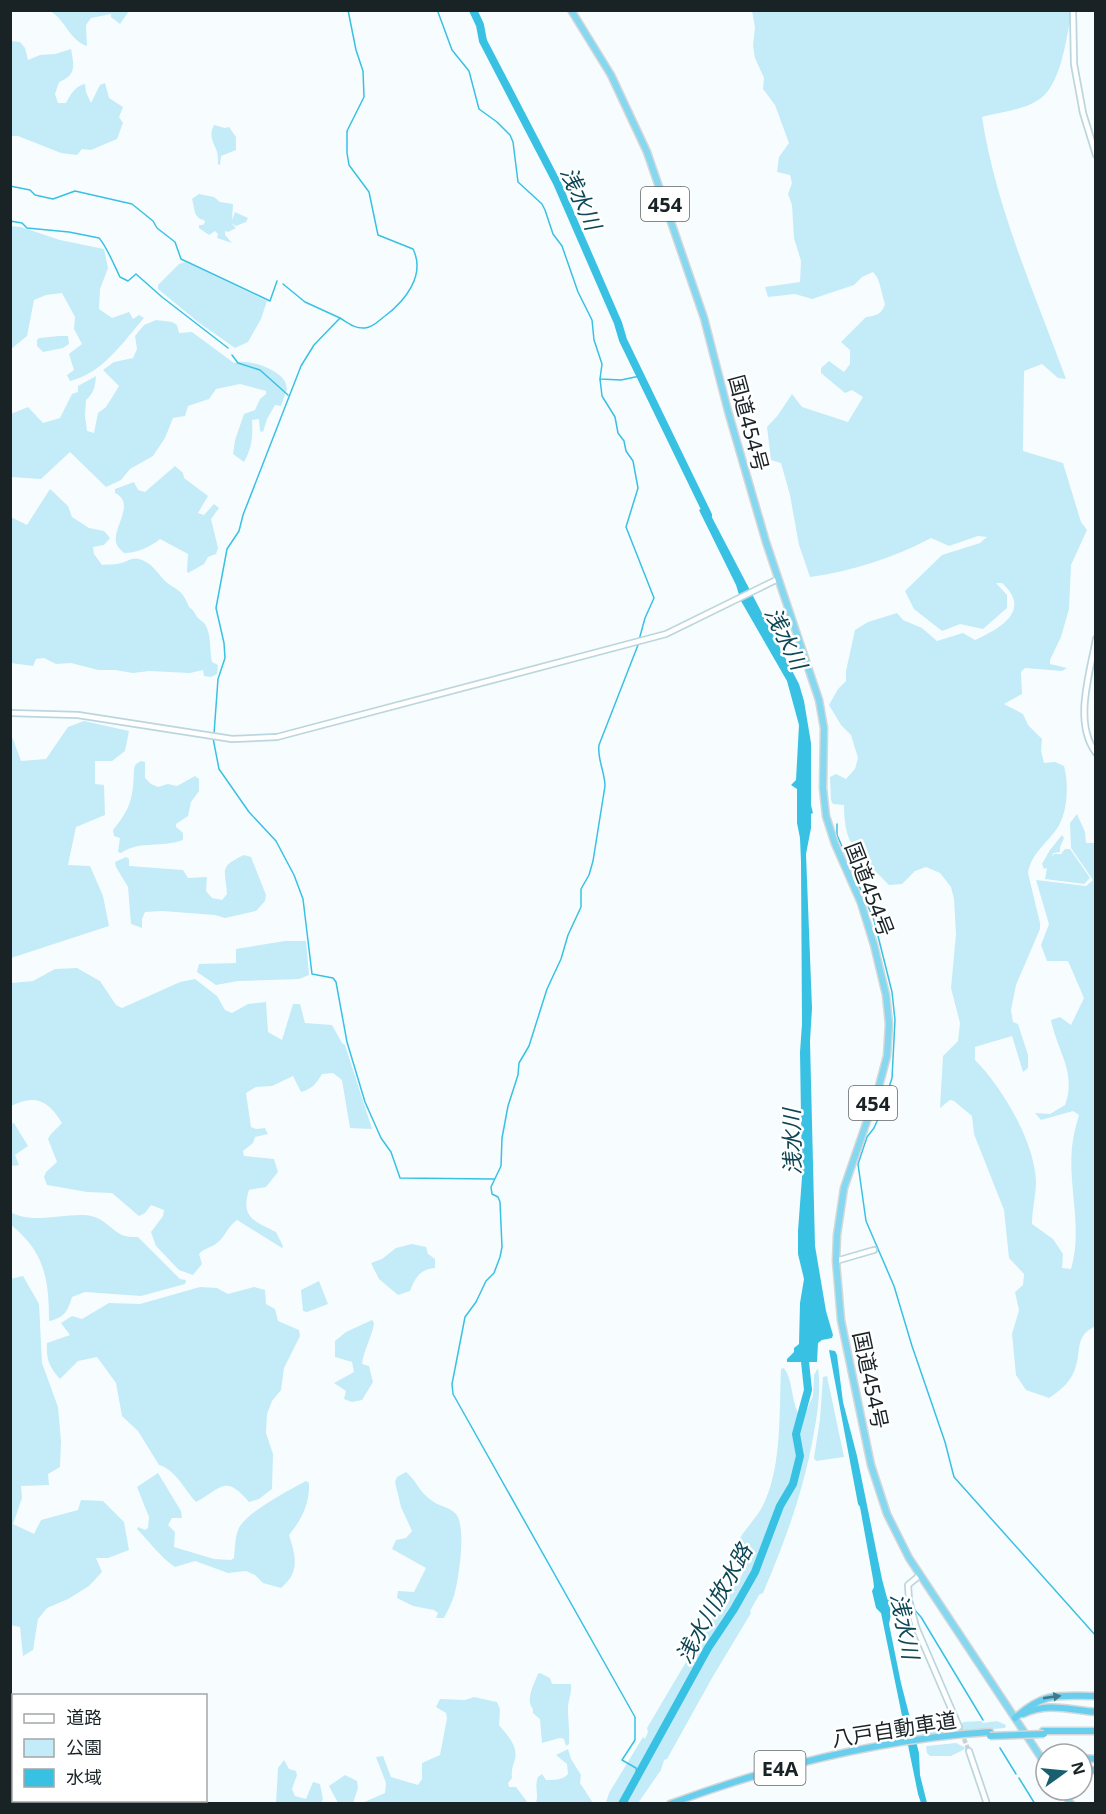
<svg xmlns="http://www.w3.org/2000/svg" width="1106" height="1814" font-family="'Noto Sans','Noto Sans JP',sans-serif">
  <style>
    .green { fill: #c4ebf8 }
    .water { fill: #39c1e3 }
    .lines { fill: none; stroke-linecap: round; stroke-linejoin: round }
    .stream { stroke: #39c1e3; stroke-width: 1.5 }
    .river { stroke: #39c1e3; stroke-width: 8 }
    .tertiary-tunnel { stroke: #cbd1d3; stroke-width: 4.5; stroke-dasharray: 4.5 2; stroke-linecap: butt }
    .tertiary-casing { stroke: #bcd6df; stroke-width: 8 }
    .trunk-casing { stroke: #d6d7d8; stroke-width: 9 }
    .motorway-casing { stroke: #d6d7d8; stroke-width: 9 }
    .tertiary { stroke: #fff; stroke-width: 4.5 }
    .trunk { stroke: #86d8f0; stroke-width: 6 }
    .motorway { stroke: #67cfed; stroke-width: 6 }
    .motorway-bridge-casing { stroke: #d6d7d8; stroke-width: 9; stroke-linecap: butt }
    .motorway-bridge { stroke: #67cfed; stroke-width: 6 }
    .oneway { fill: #40798a }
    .labels { text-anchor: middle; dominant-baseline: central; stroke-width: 5; stroke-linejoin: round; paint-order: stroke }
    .shield { fill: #fff; stroke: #5e6567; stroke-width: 1.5 }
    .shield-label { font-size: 20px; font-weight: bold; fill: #192326 }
    .street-label { font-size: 21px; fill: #192326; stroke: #fff }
    .water-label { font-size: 22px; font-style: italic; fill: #0d4755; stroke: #fff }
  </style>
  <rect width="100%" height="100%" fill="#f7fdfe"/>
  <g class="green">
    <path d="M111 10 112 13V11H129L120 24 111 17V14L91 18 86 25 87 46C69 40 66 20 50 11Z"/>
    <path d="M752 11H1072C1066 37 1062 89 1035 102 1019 111 998 112 982 117 996 208 1035 294 1066 379L1058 378 1042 364 1024 371 1023 451 1063 463 1081 522 1087 530 1071 565 1069 609 1061 637 1050 660V664L1067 668 1062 671 1025 668 1021 672 1022 694 1004 704 1023 714 1028 725 1042 739 1041 751 1044 763 1055 762 1064 766C1069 784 1068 814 1056 830 1046 844 1031 854 1028 873L1040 923V929L1016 985 1011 1010 1013 1022 1018 1024 1028 1055V1068L1023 1072 1012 1036 975 1047V1060C1002 1087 1035 1142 1036 1182 1036 1195 1032 1209 1032 1224L1053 1239 1063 1254 1062 1268 1071 1269C1083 1228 1068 1188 1072 1147 1073 1137 1076 1125 1079 1115L1073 1111 1041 1120 1035 1113 1050 1114 1065 1105C1077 1072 1057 1051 1051 1020L1060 1017 1071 1025 1084 998 1068 961H1047L1041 945 1049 924 1036 880 1086 886 1093 880 1071 848 1070 823 1077 814 1085 832 1086 843H1096V1326C1075 1335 1081 1350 1076 1366 1072 1381 1061 1390 1049 1398L1026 1390 1016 1375 1012 1334 1019 1310 1015 1292 1023 1285 1024 1274 1009 1258 1004 1210 974 1134 972 1116 954 1101 950 1100 940 1108 943 1056 958 1041 960 1023 951 988 956 934 954 899 951 887 940 873 926 867 915 871 902 884 889 885C861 855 844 851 844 805L833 804 831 800 830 777 836 774 846 779 855 769 858 758 851 735 841 725 829 705 838 689 846 681V671L855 630 868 622 897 613 903 620 922 628 937 641 963 633 975 640C1001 628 1032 610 1002 583H996L1007 595V608L983 629 960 624 942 631 914 609 905 591 942 555 980 543 987 537 978 536 949 546 931 538C893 558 853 571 810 577L799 545 790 495 781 463 771 460 767 427 778 415 792 394 802 407 848 422 863 397 852 390 845 393 821 373V368L829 361 844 372 850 364V350L841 342 866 317C876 316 882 314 885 304 881 293 881 280 873 272L862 277 854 285 812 299 795 294 768 297 765 287 800 282 801 261 794 238 792 205 788 194 792 183 790 175 777 172 779 157 789 143 775 105 763 89 764 78 755 58 753 46 755 27Z"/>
    <path d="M11 41 20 42 25 48 28 60 40 55 55 54 71 49C74 65 77 75 59 82L55 94 58 103H66C71 94 75 86 85 84L86 92 91 103 100 85 105 83 109 98 123 107 119 117 123 123 117 139 91 150 82 149 77 155 61 153 18 136H11Z"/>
    <path d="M214 125 225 128 229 127 236 137V150L221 156 220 165 218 164C218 159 218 153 216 149 212 140 209 134 214 125Z"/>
    <path d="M199 194 214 197 220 202 233 204 232 220 235 212 248 218 246 222 236 226 231 223 236 228 228 232 225 231V235L232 243 217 238 218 234 215 231 209 235 199 228V225H203L205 222 204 220C193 218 195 208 192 199Z"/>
    <path d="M11 226 21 227 60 240 104 249 108 268 100 289 99 309 112 318 129 312 133 319 139 315 144 318C123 342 103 373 70 381L67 375 74 370 69 354 82 344 74 329 75 317 62 293 46 295 34 300 27 336 11 349Z"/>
    <path d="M185 262 267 301 261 319 248 342 235 348 198 322 158 289V285L179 264Z"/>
    <path d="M156 320 172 322 177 325 179 333 192 332 234 363C245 358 276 368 284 380 286 382 286 386 287 389L281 406 275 405 267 419 263 432 260 431 259 419 252 420C253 436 252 448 244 462L233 454 235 440 244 414 255 410 260 399 266 394V391L240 384 216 389 209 399 188 406 185 416 173 418 165 438 153 456 130 469 121 480 106 487 70 452 41 479 11 477V414L28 407 43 423 60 418 72 394 78 392V386L96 376C95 387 94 393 86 400L85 416 87 431 94 433 98 413 106 407 119 386 103 370 114 362 133 358 137 349 135 336 144 325Z"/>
    <path d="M59 336H68L69 344 63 348 43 352 37 346V340L39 338Z"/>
    <path d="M175 466 183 473 184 478 208 496 198 513 204 515 214 504 219 508 211 519 218 548 216 554 208 557 204 564 188 573 187 571 188 554 160 539C150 547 137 553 124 553 121 550 117 547 116 542 113 527 136 503 115 493V489L134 482 138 490 145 492Z"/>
    <path d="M50 489 68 506 72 517 89 528 104 531 110 538 104 545 93 547 94 554 102 565C108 564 116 565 121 563 128 561 132 557 139 559 151 562 157 572 164 580 176 591 182 588 189 607 194 610 194 613 198 618 199 619 203 622 205 624 212 636 209 649 212 662L218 665 217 674 211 677 204 676 203 670 190 673 149 671 133 673 115 670H98L71 663 56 664 44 658 36 659 33 666 11 663V517L27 525Z"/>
    <path d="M84 721 129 731 125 751 112 761H95V784L104 785 105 815 76 827 68 865 90 866 103 896 109 926 11 958V738L13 739 21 761 46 759 68 727Z"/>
    <path d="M141 761 145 762V778L151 784 158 787 168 784 177 786 195 776 199 779V791L191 802 188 816 176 824V827L183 833V840C163 848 140 840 121 853L118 852 120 838 114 836 113 830C132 807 133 797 134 768L136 764Z"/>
    <path d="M1062 835 1064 838 1060 847V852L1053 853 1052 857 1054 854H1061L1065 849H1070L1090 878 1084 884 1045 879 1047 868 1044 869 1042 864 1050 850Z"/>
    <path d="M244 855 251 857 266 895 265 901 256 911 225 918 215 915 162 911 145 912 142 919V928L131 924 128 887 116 867 115 862 126 857 129 859V866L183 870 188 878 207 877 206 891 212 898 222 900 227 894C225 868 219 867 244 855Z"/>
    <path d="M285 941H306L309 975 299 979 238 981 216 985 197 972 199 964 236 963V949Z"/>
    <path d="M77 968 100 981 116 1005 122 1008 180 982 195 979 217 996 225 1010 232 1013 248 1004 266 1002 268 1032 282 1040 293 1004H300L305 1023 332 1025 342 1043 345 1045 372 1129 350 1128 342 1080 333 1073 322 1074C316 1084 312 1089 301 1092L293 1076 272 1086 256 1087 246 1093 251 1127 256 1129 265 1128 268 1134 255 1137 253 1143 243 1151 244 1156 274 1159 278 1172 266 1187 249 1190C240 1218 255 1221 276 1232L283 1246 282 1248 237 1220C228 1226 225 1237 217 1243 211 1248 204 1248 199 1254L202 1264 193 1275 179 1270 156 1246 151 1232 163 1216 164 1210 151 1205 145 1213 139 1216 112 1193 87 1192 47 1185 44 1177 46 1172 57 1162 48 1139 51 1134 62 1123C48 1100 35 1094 11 1106V983L33 981 55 969Z"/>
    <path d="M14 1123 28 1146 15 1155 19 1165 13 1166 11 1162 10 1124Z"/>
    <path d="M10 1212C32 1224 60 1214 84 1215 102 1216 107 1226 120 1234 125 1237 132 1237 138 1237L180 1279 186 1280 185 1284 141 1296 85 1292 72 1297C68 1311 64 1318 49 1321 49 1280 45 1252 11 1225Z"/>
    <path d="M412 1244 426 1247 428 1254 435 1259V1268C420 1269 415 1278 410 1291L398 1295 379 1279 371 1263 382 1259 396 1248Z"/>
    <path d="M23 1276 39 1304 42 1363 58 1407 61 1441 60 1467 48 1474 49 1485 21 1486 22 1498 13 1524 34 1534 41 1520 78 1510 81 1500 103 1501 124 1522 129 1550 108 1558H96L102 1572 89 1586 68 1599 47 1608 38 1619 33 1650 23 1656 20 1627 10 1625V1279Z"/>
    <path d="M319 1281 328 1304 307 1312 303 1311 301 1290Z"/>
    <path d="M200 1287 217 1288 228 1294 254 1287 265 1290 266 1304 275 1309 278 1321 299 1330 300 1336 284 1368 281 1390 272 1401 267 1414 266 1433 273 1454 272 1489 259 1499 249 1502C225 1474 222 1488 196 1502 184 1489 176 1470 159 1465L138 1431 122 1416 116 1383 97 1357 78 1361 60 1379C49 1367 46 1359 47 1343L70 1335 61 1323 72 1316 82 1319 109 1303 140 1304Z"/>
    <path d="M372 1320 374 1323C372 1337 364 1349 362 1364L369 1366 373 1382 362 1400 352 1402 344 1399 346 1391 334 1383 354 1372 352 1362 335 1357V1341L346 1332Z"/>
    <path d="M784 1368C793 1380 791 1399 798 1413L807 1409 813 1396 814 1375 818 1368C821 1389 818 1411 814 1432 804 1490 786 1539 763 1593L759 1595 750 1611 751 1613 712 1678 667 1759 664 1760 661 1770 638 1803H606L609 1793 643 1737 645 1739 648 1732 647 1728 735 1579 738 1582 743 1573C722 1540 753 1530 765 1501 782 1463 779 1411 781 1369Z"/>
    <path d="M827 1376 844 1457 816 1461 814 1458 820 1419 823 1377Z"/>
    <path d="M406 1472C416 1480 420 1493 431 1500 438 1506 449 1507 455 1513 467 1524 459 1577 455 1592 453 1601 448 1610 444 1618H436L438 1613 434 1610 413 1606 397 1598 398 1591 414 1592 426 1568 392 1549 396 1540 406 1538 412 1531 401 1507 395 1482 397 1477Z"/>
    <path d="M158 1473 181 1511 182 1518H172L168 1525 175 1532 174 1547 214 1559 231 1560 234 1558C235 1548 235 1534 240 1526 251 1510 289 1490 306 1481L309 1483C310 1504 301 1520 289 1535 296 1557 300 1572 281 1588L263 1583 255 1575 246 1571 228 1573 195 1561 175 1567C162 1559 148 1540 137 1529L138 1527 145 1530 148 1528 149 1517 137 1487Z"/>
    <path d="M540 1673 550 1678 552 1684H571C572 1695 568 1699 568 1709 568 1720 570 1732 569 1744L566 1746 564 1739 560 1738 542 1743 540 1719 533 1713V1709C525 1700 534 1684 538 1674Z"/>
    <path d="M474 1697 497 1702 500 1709 499 1725C507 1735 518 1745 515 1759 513 1766 511 1770 512 1778L508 1783 509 1787H516L528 1803H362L385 1793 386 1783 376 1757 383 1756 391 1777 418 1785 422 1779V1763L440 1755 447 1718 446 1713 436 1707 440 1699 465 1700Z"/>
    <path d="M951 1721 957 1727 961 1726 963 1722 981 1721 983 1723 997 1721 1006 1725 1005 1728 922 1735 921 1729 924 1725Z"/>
    <path d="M10 1730 14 1731V1800H94L96 1803H11Z"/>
    <path d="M956 1743 964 1747 965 1749 951 1756H930L927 1753 926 1747 927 1746Z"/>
    <path d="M568 1749 571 1759 581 1775 580 1783 593 1803H536C539 1794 534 1787 538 1777L542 1774 546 1780C554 1780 563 1780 568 1774L567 1764 556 1755Z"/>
    <path d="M284 1760 289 1769 296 1771 297 1775 292 1789 295 1796 306 1799 313 1782 320 1784 323 1799 321 1803H276L278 1768Z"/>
    <path d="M345 1775 357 1781 358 1788 353 1803H338L329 1786Z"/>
  </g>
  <g class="water">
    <path d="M706 506 799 684 804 701 811 743V805L813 813 811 814V828L806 854 812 1008 810 1041 815 1246 826 1311 833 1335 832 1338 822 1340 818 1343 817 1362H787V1359L794 1352V1348L799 1344 800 1303 804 1279 798 1254V1231L802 1177 800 1052 802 1024 801 862 800 838 797 823V789L791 785 796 780 799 725 787 681 741 601 736 585 699 510Z"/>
    <path d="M829 1350 835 1351 837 1355 843 1402 857 1456 882 1579 887 1598H890V1601L889 1603 891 1614 889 1624 901 1683 919 1753 920 1775 927 1803H921L918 1794 881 1613 876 1608 872 1591 874 1587 873 1579 860 1507 858 1504Z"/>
  </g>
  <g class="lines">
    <g class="stream">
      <path d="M438 12 452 50 469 71 479 109 497 122 510 135 513 142 518 182 542 204 545 210 553 234 562 246 578 292 592 320 594 340 602 364 600 379 621 380 640 376"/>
      <path d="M10 186 30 190 35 195 53 199 75 191 132 204 153 221 157 228 175 242 181 259 270 301 277 281"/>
      <path d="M10 221 22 223 27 228 69 232 99 238C106 245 115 267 120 277L128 281 136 274 162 297 228 348"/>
      <path d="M283 284 305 302 340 318"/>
      <path d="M232 355 238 363 260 370 288 395"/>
      <path d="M600 379 602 396 615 417 618 433 624 441 626 451 633 461 638 488 626 527 654 598 645 618 639 640"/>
      <path d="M214 734 218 679 225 658 224 643 216 608 227 549 239 531 243 515 301 366 314 345 340 318C348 323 355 329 365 328 374 327 378 321 385 316 405 301 426 275 413 249L378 235 369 192 349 165 347 153V131L364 97 363 71 356 50 348 10"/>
      <path d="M213 738 219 769 249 812 276 841 294 875 303 899 312 974 333 978 336 982 347 1042 365 1102 381 1138 391 1152 400 1178 494 1179"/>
      <path d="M837 824V835L874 920 892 992 895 1020 892 1078 881 1112 874 1128 867 1137 858 1164 866 1221 894 1286 912 1346 945 1442 954 1477 1096 1636"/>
      <path d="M902 1596 909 1605"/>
      <path d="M913 1608 921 1617 983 1720"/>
      <path d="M1000 1748 1016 1774"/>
      <path d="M637 1778 636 1768 622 1760 635 1740V1717L453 1394 452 1384 465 1317 476 1302 486 1281 494 1273 500 1257 502 1247 500 1202 498 1197 492 1194 491 1187 501 1166 502 1138 508 1106 518 1075 519 1063 529 1046 547 989 561 959 568 935 581 907V889L589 875 593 861 605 786C605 772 597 759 599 745L638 645"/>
      <path d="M1019 1778 1035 1804"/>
    </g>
    <g class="river">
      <path d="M473 10 480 25 483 41 557 183 618 323 623 340 708 515"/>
      <path d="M622 1804 708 1648 734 1609 755 1572 780 1506 793 1484 800 1456 796 1434 808 1390 804 1352"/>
    </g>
    <path class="tertiary-tunnel" d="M959 1727 969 1751"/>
    <defs>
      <g id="tertiary">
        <path d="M1073 10 1074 64 1083 113 1096 155"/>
        <path d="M1096 639C1090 673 1073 723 1096 753"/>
        <path d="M10 713 78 715 232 739 277 737 666 634 778 579"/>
        <path d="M836 1261 874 1250"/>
        <path d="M920 1575 908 1585 909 1600 916 1627 959 1727"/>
        <path d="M969 1751 987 1804"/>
      </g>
      <g id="trunk">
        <path d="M571 10 611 75 647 152 704 318 728 411 766 542 819 700 824 728 823 788 826 816 835 844 861 903 874 945 886 995 889 1024 887 1056 879 1086 844 1188 837 1235 836 1261 841 1320 871 1465 887 1514 909 1558 1046 1765"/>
        <path d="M1062 1790 1071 1804"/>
      </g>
      <g id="motorway">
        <path d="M1023 1714C1048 1702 1069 1710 1096 1712"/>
        <path d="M1015 1718C1045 1691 1058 1696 1096 1696"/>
        <path d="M1043 1731H1096"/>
        <path d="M1082 1758 1096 1759"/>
        <path d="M1082 1767 1096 1771"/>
        <path d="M670 1804C773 1766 880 1739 990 1732"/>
      </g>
    </defs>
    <use href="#tertiary" class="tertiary-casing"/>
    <use href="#trunk" class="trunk-casing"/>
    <use href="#motorway" class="motorway-casing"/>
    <use href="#tertiary" class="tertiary"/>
    <use href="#trunk" class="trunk"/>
    <use href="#motorway" class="motorway"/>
    <defs>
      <path id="motorway-bridge" d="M990 1736 1044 1734"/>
    </defs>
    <use href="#motorway-bridge" class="motorway-bridge-casing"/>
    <use href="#motorway-bridge" class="motorway-bridge"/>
  </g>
  <defs><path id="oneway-solid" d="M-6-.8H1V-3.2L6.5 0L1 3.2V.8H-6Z" transform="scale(1.5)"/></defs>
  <use class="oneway" href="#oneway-solid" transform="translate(1052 1697) rotate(-8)"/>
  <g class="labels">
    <g class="shield">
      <rect x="641" y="187" width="48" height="34" rx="4.5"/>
      <rect x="849" y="1086" width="48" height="34" rx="4.5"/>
      <rect x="754.5" y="1751" width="51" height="34" rx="4.5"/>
    </g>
    <g class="shield-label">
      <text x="665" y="204">454</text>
      <text x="873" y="1103">454</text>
      <text x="780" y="1768">E4A</text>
    </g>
    <g class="street-label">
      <text transform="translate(749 423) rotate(75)">国道454号</text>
      <text transform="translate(870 889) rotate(69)">国道454号</text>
      <text transform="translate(871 1380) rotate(78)">国道454号</text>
      <text transform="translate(894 1729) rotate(-9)">八戸自動車道</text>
    </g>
    <g class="water-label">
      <text transform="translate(582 198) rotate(66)">浅水川</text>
      <text transform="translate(787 638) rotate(64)">浅水川</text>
      <text transform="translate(791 1142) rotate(-91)">浅水川</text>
      <text transform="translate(713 1603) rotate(-61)">浅水川放水路</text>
      <text transform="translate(906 1626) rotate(79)">浅水川</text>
    </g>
  </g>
  <rect width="1106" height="1814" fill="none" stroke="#192326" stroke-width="24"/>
  <rect x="12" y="1694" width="195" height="108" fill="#ffffff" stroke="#a3a7a8" stroke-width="1.5"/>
  <rect x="24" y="1714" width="30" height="9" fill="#ffffff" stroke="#a3a7a8" stroke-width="1.5"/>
  <text x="66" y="1724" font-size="18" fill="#192326">道路</text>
  <rect x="24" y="1739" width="30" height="18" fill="#c4ebf8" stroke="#a3a7a8" stroke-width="1.5"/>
  <text x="66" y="1754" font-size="18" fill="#192326">公園</text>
  <rect x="24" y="1769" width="30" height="18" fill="#39c1e3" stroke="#a3a7a8" stroke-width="1.5"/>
  <text x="66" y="1784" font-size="18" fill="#192326">水域</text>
  <g transform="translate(1064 1772) rotate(75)"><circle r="28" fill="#ffffff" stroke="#a3a7a8" stroke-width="1.5"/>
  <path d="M0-4.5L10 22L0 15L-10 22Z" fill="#195f70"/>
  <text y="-9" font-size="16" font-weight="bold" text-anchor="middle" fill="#192326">N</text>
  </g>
</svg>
